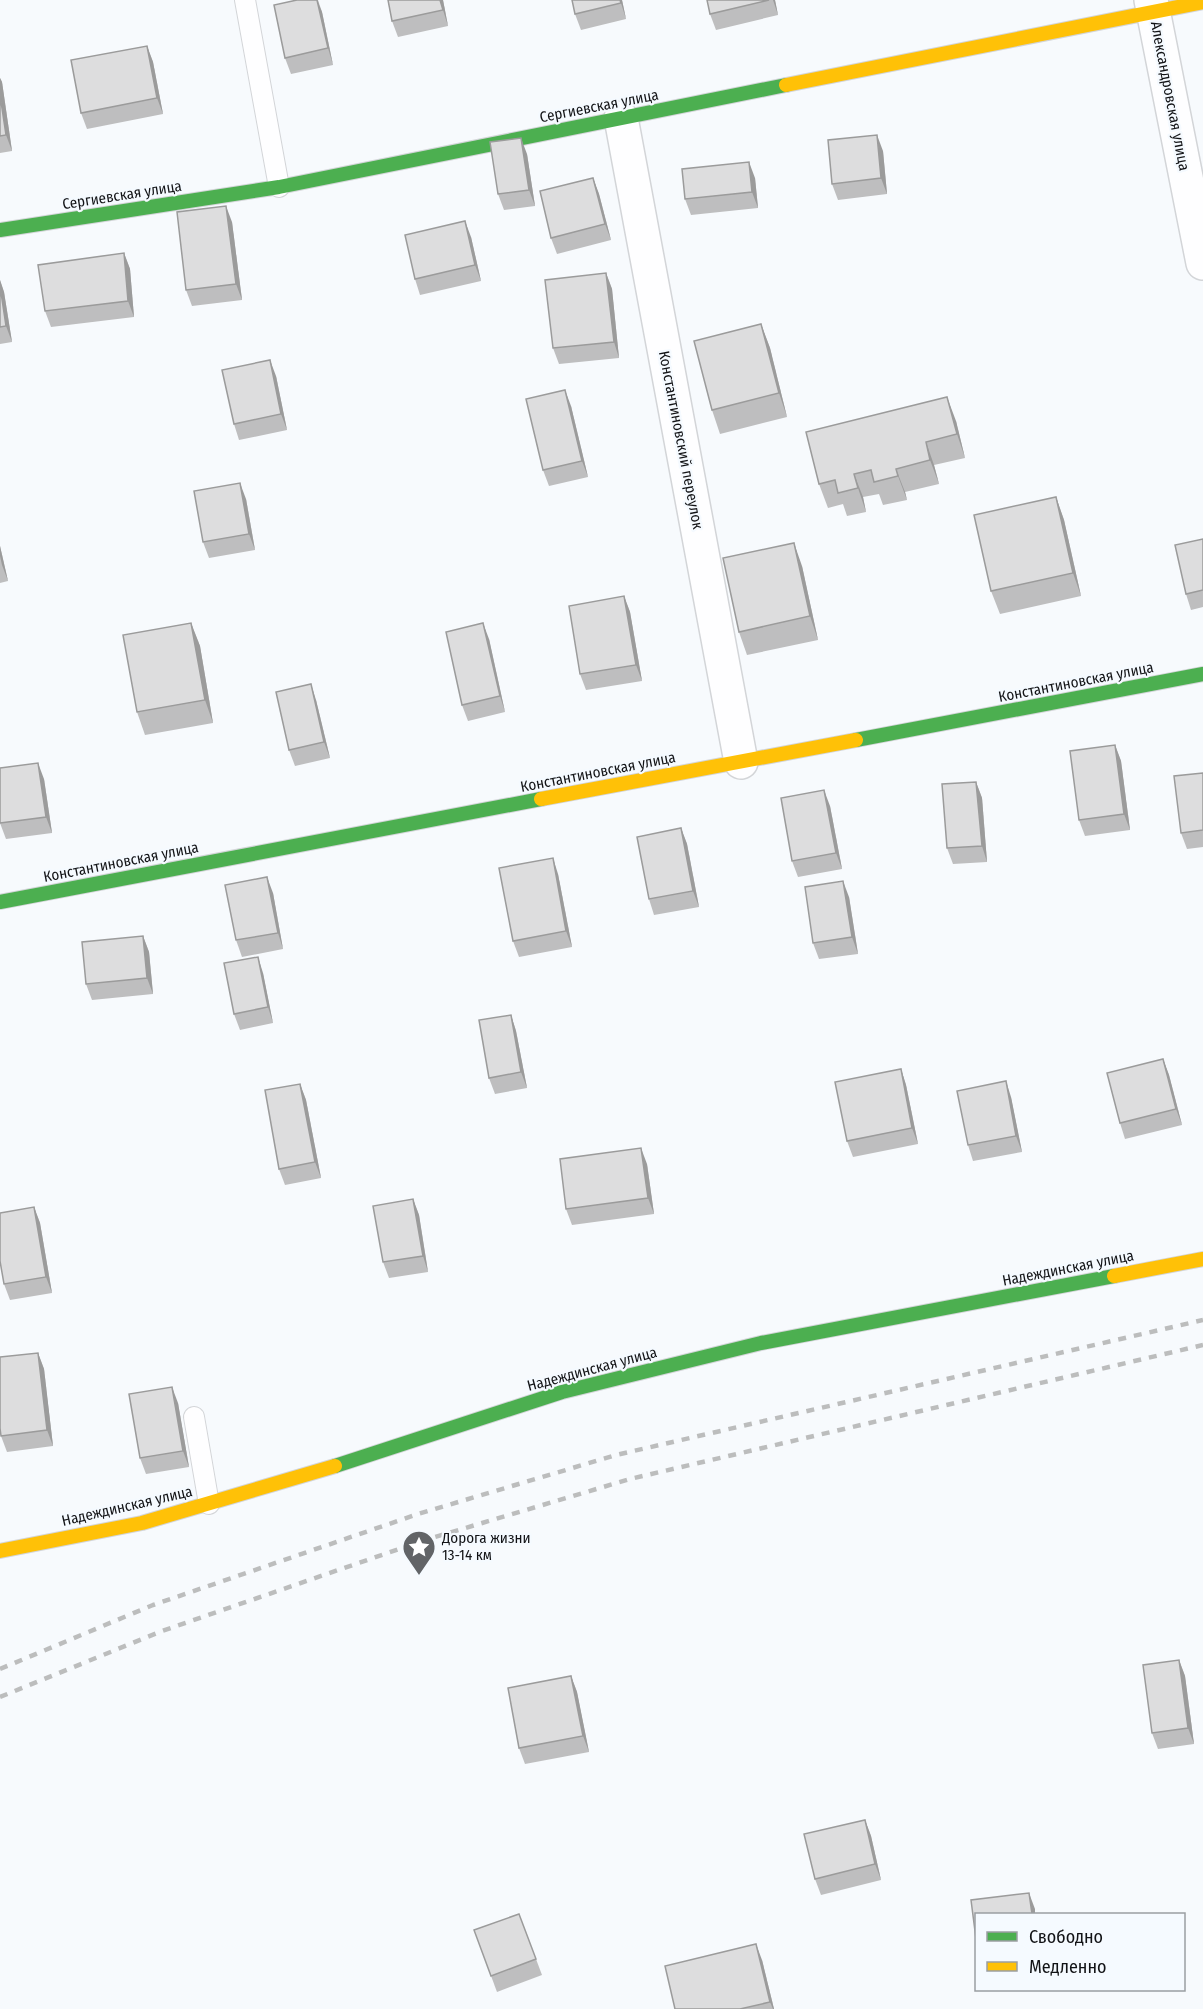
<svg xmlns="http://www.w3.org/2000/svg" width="1203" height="2009" font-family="'Fira Sans Condensed',sans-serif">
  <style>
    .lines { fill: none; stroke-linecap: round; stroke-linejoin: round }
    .lane-casing { stroke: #d3d5d8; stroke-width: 22 }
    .street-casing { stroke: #d3d5d8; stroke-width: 36 }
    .fast-casing { stroke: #d3d5d8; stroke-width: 16 }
    .slow-casing { stroke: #d3d5d8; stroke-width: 16 }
    .lane { stroke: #fefeff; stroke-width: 20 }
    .street { stroke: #fefeff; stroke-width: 33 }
    .fast { stroke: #4caf50; stroke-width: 14 }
    .slow { stroke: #ffc107; stroke-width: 14 }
    .rail { stroke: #bcbdbd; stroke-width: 4.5; stroke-dasharray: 8 8; stroke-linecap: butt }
    .wall { fill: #bebebf }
    .shaded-wall { fill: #9b9b9b }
    .building { fill: #ddddde; stroke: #9b9b9b; stroke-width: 1.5 }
    .labels { text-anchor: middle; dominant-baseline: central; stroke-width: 4.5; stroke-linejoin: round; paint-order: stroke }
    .street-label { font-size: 15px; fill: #121316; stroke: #f5faff }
    .poi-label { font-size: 15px; fill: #121316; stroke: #f5faff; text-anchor: start }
  </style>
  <rect width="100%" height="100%" fill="#f7fafd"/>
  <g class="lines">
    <defs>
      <g id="lane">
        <path d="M245 0 279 187"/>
        <path d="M194 1417 209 1504"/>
      </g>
      <g id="street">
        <path d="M1151 0 1203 263"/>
        <path d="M621 118 741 762"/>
      </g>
      <g id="fast">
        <path d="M0 230 279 187 786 85"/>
        <path d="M856 740 1203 674"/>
        <path d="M0 902 541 799"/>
        <path d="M335 1466 562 1392 761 1343 1114 1276"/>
      </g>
      <g id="slow">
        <path d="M786 85 1203 2"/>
        <path d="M541 799 856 740"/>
        <path d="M1114 1276 1203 1259"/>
        <path d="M0 1551 142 1523 335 1466"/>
      </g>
    </defs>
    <use href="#lane" class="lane-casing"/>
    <use href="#street" class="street-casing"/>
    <use href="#fast" class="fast-casing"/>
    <use href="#slow" class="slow-casing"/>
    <use href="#lane" class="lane"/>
    <use href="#street" class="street"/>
    <use href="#fast" class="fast"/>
    <use href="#slow" class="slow"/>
    <g class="rail">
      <path d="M0 1669 153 1605 418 1514 616 1455 1203 1320"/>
      <path d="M0 1697 162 1631 425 1540 630 1479 1203 1345"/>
    </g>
  </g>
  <g class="wall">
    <path d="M297 0H318L322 12 333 65 291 74 285 58Z"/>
    <path d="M388 0H443L448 26 398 37 392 21Z"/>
    <path d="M622 0 626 19 581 30 575 14Z"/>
    <path d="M707 0H775L778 15 716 30 710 14Z"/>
    <path d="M147 46 153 62 163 114 87 129 81 113Z"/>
    <path d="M0 78 2 82 12 151 0 153Z"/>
    <path d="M883 151 887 194 838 200 832 184Z"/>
    <path d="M527 154 535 206 504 210 498 194Z"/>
    <path d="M593 178 599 194 611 240 557 254 551 238Z"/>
    <path d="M755 178 758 208 691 215 685 199Z"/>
    <path d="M232 222 242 300 192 306 186 290Z"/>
    <path d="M471 237 481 281 420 295 415 279Z"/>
    <path d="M124 253 130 269 134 317 51 327 45 311Z"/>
    <path d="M606 273 612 289 619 358 559 364 553 348Z"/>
    <path d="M0 280 4 292 12 342 0 344Z"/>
    <path d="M761 324 770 348 787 417 720 434 712 410Z"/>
    <path d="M276 376 287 430 239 440 234 424Z"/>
    <path d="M571 406 588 477 549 486 543 470Z"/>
    <path d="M956 421 965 458 934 465 939 484 905 492 907 500 883 505 879 494 863 497 866 512 847 516 843 504 828 508 819 484Z"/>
    <path d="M1056 497 1064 520 1081 596 1000 614 991 591Z"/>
    <path d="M246 499 255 550 209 558 203 542Z"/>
    <path d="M1203 539V607L1191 610 1186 594Z"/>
    <path d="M0 546 8 581 0 583Z"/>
    <path d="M802 566 818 640 747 655 739 632Z"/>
    <path d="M624 596 630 612 642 681 586 690 580 674Z"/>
    <path d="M191 623 200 646 213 723 145 735 137 712Z"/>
    <path d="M489 639 505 712 468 721 462 705Z"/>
    <path d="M316 700 330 758 295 766 289 750Z"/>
    <path d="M1115 745 1121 761 1130 830 1085 836 1079 820Z"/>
    <path d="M1203 773V847L1187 849 1181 833Z"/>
    <path d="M44 779 52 833 6 839 0 823Z"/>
    <path d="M976 782 982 798 987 862 953 864 947 848Z"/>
    <path d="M830 806 842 869 798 877 792 861Z"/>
    <path d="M681 828 687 844 699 907 654 915 649 899Z"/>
    <path d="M558 874 572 947 519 957 513 941Z"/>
    <path d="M273 893 283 949 242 957 236 940Z"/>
    <path d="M849 897 858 954 819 959 813 943Z"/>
    <path d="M143 936 149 952 153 994 92 1000 86 984Z"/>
    <path d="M263 973 273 1023 240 1030 234 1014Z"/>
    <path d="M511 1015 516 1031 527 1088 495 1094 489 1078Z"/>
    <path d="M1163 1059 1169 1075 1182 1125 1125 1139 1120 1123Z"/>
    <path d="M901 1069 906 1085 918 1144 853 1157 847 1141Z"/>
    <path d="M300 1084 306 1100 321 1178 285 1185 279 1169Z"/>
    <path d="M1011 1097 1022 1152 973 1161 968 1145Z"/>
    <path d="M647 1164 654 1214 572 1225 566 1209Z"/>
    <path d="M413 1199 419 1215 428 1272 389 1278 383 1262Z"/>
    <path d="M34 1207 40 1223 52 1293 10 1300 4 1284Z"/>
    <path d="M38 1353 44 1369 53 1446 7 1452 1 1436Z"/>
    <path d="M178 1403 189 1467 146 1474 140 1458Z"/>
    <path d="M1179 1660 1185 1676 1194 1744 1158 1749 1152 1733Z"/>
    <path d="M571 1676 577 1692 589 1752 525 1764 519 1748Z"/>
    <path d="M865 1820 871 1836 881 1880 821 1895 815 1879Z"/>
    <path d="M519 1914 542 1975 497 1992 474 1930Z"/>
    <path d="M762 1960 774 2009H675Z"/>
  </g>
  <g class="shaded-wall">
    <path d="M317 0 322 12 333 65 328 48Z"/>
    <path d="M440 0H443L448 26 443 10Z"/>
    <path d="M620 0H622L626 19 621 3Z"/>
    <path d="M773 0H775L778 15Z"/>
    <path d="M147 46 153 62 163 114 157 98Z"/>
    <path d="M0 78 2 82 12 151 6 135 0 95Z"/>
    <path d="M877 135 883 151 887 194 881 178Z"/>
    <path d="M521 138 527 154 535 206 529 190Z"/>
    <path d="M749 162 755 178 758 208 752 192Z"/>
    <path d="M593 178 599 194 611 240 605 224Z"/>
    <path d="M226 206 232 222 242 300 236 284Z"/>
    <path d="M465 221 471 237 481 281 475 265Z"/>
    <path d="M124 253 130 269 134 317 128 301Z"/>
    <path d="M606 273 612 289 619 358 614 342Z"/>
    <path d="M0 280 4 292 12 342 6 326 0 286Z"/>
    <path d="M761 324 770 348 787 417 779 393Z"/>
    <path d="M270 360 276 376 287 430 281 414Z"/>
    <path d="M565 390 571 406 588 477 582 461Z"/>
    <path d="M947 397 956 421 965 458 957 434Z"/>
    <path d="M926 442 934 465 939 484 930 460Z"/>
    <path d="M896 469 905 492 907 500 898 476Z"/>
    <path d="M854 474 863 497 866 512 858 488Z"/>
    <path d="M240 483 246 499 255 550 249 534Z"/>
    <path d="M1056 497 1064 520 1081 596 1073 573Z"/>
    <path d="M794 543 802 566 818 640 810 616Z"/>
    <path d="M0 546 8 581 2 565 0 556Z"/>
    <path d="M624 596 630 612 642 681 636 665Z"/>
    <path d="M191 623 200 646 213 723 205 700Z"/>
    <path d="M483 623 489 639 505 712 500 696Z"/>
    <path d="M311 684 316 700 330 758 324 742Z"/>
    <path d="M1115 745 1121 761 1130 830 1124 814Z"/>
    <path d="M38 763 44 779 52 833 46 817Z"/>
    <path d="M976 782 982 798 987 862 982 846Z"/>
    <path d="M824 790 830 806 842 869 836 853Z"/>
    <path d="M681 828 687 844 699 907 693 891Z"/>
    <path d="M553 858 558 874 572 947 566 931Z"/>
    <path d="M267 877 273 893 283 949 278 933Z"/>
    <path d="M843 881 849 897 858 954 852 937Z"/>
    <path d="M143 936 149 952 153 994 147 978Z"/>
    <path d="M258 957 263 973 273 1023 268 1007Z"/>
    <path d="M511 1015 516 1031 527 1088 521 1072Z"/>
    <path d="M1163 1059 1169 1075 1182 1125 1176 1109Z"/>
    <path d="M901 1069 906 1085 918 1144 912 1128Z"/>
    <path d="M1006 1081 1011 1097 1022 1152 1016 1136Z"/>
    <path d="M300 1084 306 1100 321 1178 315 1162Z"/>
    <path d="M641 1148 647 1164 654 1214 648 1198Z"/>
    <path d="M413 1199 419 1215 428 1272 423 1256Z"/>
    <path d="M34 1207 40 1223 52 1293 46 1277Z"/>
    <path d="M38 1353 44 1369 53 1446 47 1430Z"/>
    <path d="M172 1387 178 1403 189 1467 183 1451Z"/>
    <path d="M1179 1660 1185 1676 1194 1744 1188 1728Z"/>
    <path d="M571 1676 577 1692 589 1752 583 1736Z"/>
    <path d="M865 1820 871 1836 881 1880 875 1864Z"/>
    <path d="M1029 1893 1035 1909V1914H1032Z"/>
    <path d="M756 1944 762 1960 774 2009H773L770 2002Z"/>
  </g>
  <g class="building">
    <path d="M297 0H317L328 48 285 58 274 5Z"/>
    <path d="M388 0H440L443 10 392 21Z"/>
    <path d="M572 0H620L621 3 575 14Z"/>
    <path d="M707 0H769L710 14Z"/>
    <path d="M147 46 157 98 81 113 71 60Z"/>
    <path d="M0 95 6 135 0 136Z"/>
    <path d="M877 135 881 178 832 184 828 140Z"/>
    <path d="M521 138 529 190 498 194 490 142Z"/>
    <path d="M749 162 752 192 685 199 682 169Z"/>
    <path d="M593 178 605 224 551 238 540 191Z"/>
    <path d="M226 206 236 284 186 290 177 212Z"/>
    <path d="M465 221 475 265 415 279 405 235Z"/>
    <path d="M124 253 128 301 45 311 38 265Z"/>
    <path d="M606 273 614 342 553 348 545 280Z"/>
    <path d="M0 286 6 326 0 327Z"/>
    <path d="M761 324 779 393 712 410 694 341Z"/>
    <path d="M270 360 281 414 234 424 222 370Z"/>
    <path d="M565 390 582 461 543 470 526 399Z"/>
    <path d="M947 397 957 434 926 442 930 460 896 469 898 476 874 482 871 470 854 474 858 488 838 493 835 480 819 484 806 432Z"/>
    <path d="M240 483 249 534 203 542 194 491Z"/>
    <path d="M1056 497 1073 573 991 591 974 515Z"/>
    <path d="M1203 539V590L1186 594 1175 545Z"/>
    <path d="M794 543 810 616 739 632 723 558Z"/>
    <path d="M624 596 636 665 580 674 569 606Z"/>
    <path d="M191 623 205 700 137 712 123 635Z"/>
    <path d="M483 623 500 696 462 705 446 632Z"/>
    <path d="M311 684 324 742 289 750 276 692Z"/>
    <path d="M1115 745 1124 814 1079 820 1070 751Z"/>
    <path d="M38 763 46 817 0 823V768Z"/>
    <path d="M1203 773V830L1181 833 1174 776Z"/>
    <path d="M976 782 982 846 947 848 942 784Z"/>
    <path d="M824 790 836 853 792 861 781 798Z"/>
    <path d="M681 828 693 891 649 899 637 837Z"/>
    <path d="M553 858 566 931 513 941 499 868Z"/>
    <path d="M267 877 278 933 236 940 225 885Z"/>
    <path d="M843 881 852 937 813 943 805 887Z"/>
    <path d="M143 936 147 978 86 984 82 942Z"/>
    <path d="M258 957 268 1007 234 1014 224 963Z"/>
    <path d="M511 1015 521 1072 489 1078 479 1020Z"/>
    <path d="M1163 1059 1176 1109 1120 1123 1107 1073Z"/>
    <path d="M901 1069 912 1128 847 1141 835 1082Z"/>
    <path d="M1006 1081 1016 1136 968 1145 957 1091Z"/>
    <path d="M300 1084 315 1162 279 1169 265 1090Z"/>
    <path d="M641 1148 648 1198 566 1209 560 1159Z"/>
    <path d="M413 1199 423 1256 383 1262 373 1206Z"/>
    <path d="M34 1207 46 1277 4 1284 0 1261V1213Z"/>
    <path d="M38 1353 47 1430 1 1436 0 1428V1357Z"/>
    <path d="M172 1387 183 1451 140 1458 129 1394Z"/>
    <path d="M1179 1660 1188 1728 1152 1733 1143 1665Z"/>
    <path d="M571 1676 583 1736 519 1748 508 1688Z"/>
    <path d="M865 1820 875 1864 815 1879 804 1834Z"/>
    <path d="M1029 1893 1032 1914H976V1939L971 1900Z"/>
    <path d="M519 1914 536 1959 491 1976 474 1930Z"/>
    <path d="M756 1944 770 2002 740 2009H675L665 1966Z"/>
  </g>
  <defs>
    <symbol id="sight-pin" viewBox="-11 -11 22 30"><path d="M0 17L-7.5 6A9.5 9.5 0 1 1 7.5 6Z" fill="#626467" stroke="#f5faff"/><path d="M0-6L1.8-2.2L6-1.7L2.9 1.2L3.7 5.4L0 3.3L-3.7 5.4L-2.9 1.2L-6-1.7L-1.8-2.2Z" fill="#fff"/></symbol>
  </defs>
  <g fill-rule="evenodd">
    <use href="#sight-pin" x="400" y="1528" width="38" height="52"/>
  </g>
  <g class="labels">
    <g class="street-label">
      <text transform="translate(1170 96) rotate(79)">Александровская улица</text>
      <text transform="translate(599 106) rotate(-11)">Сергиевская улица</text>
      <text transform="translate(122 195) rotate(-9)">Сергиевская улица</text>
      <text transform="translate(681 440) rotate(79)">Константиновский переулок</text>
      <text transform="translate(1076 682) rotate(-11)">Константиновская улица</text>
      <text transform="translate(598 772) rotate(-11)">Константиновская улица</text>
      <text transform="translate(121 862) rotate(-11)">Константиновская улица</text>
      <text transform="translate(1068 1268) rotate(-11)">Надеждинская улица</text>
      <text transform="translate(592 1369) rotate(-15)">Надеждинская улица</text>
      <text transform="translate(127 1506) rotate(-13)">Надеждинская улица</text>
    </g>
    <g class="poi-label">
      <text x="442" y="1538">Дорога жизни<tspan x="442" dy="17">13-14 км</tspan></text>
    </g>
  </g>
  <rect x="975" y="1913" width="210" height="78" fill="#f5faff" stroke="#9a9ea2" stroke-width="1.5"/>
  <rect x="987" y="1932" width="30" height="9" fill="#4caf50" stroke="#9a9ea2" stroke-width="1.5"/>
  <text x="1029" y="1943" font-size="18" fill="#121316">Свободно</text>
  <rect x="987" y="1962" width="30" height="9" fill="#ffc107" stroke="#9a9ea2" stroke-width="1.5"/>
  <text x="1029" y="1973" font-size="18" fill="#121316">Медленно</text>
</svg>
